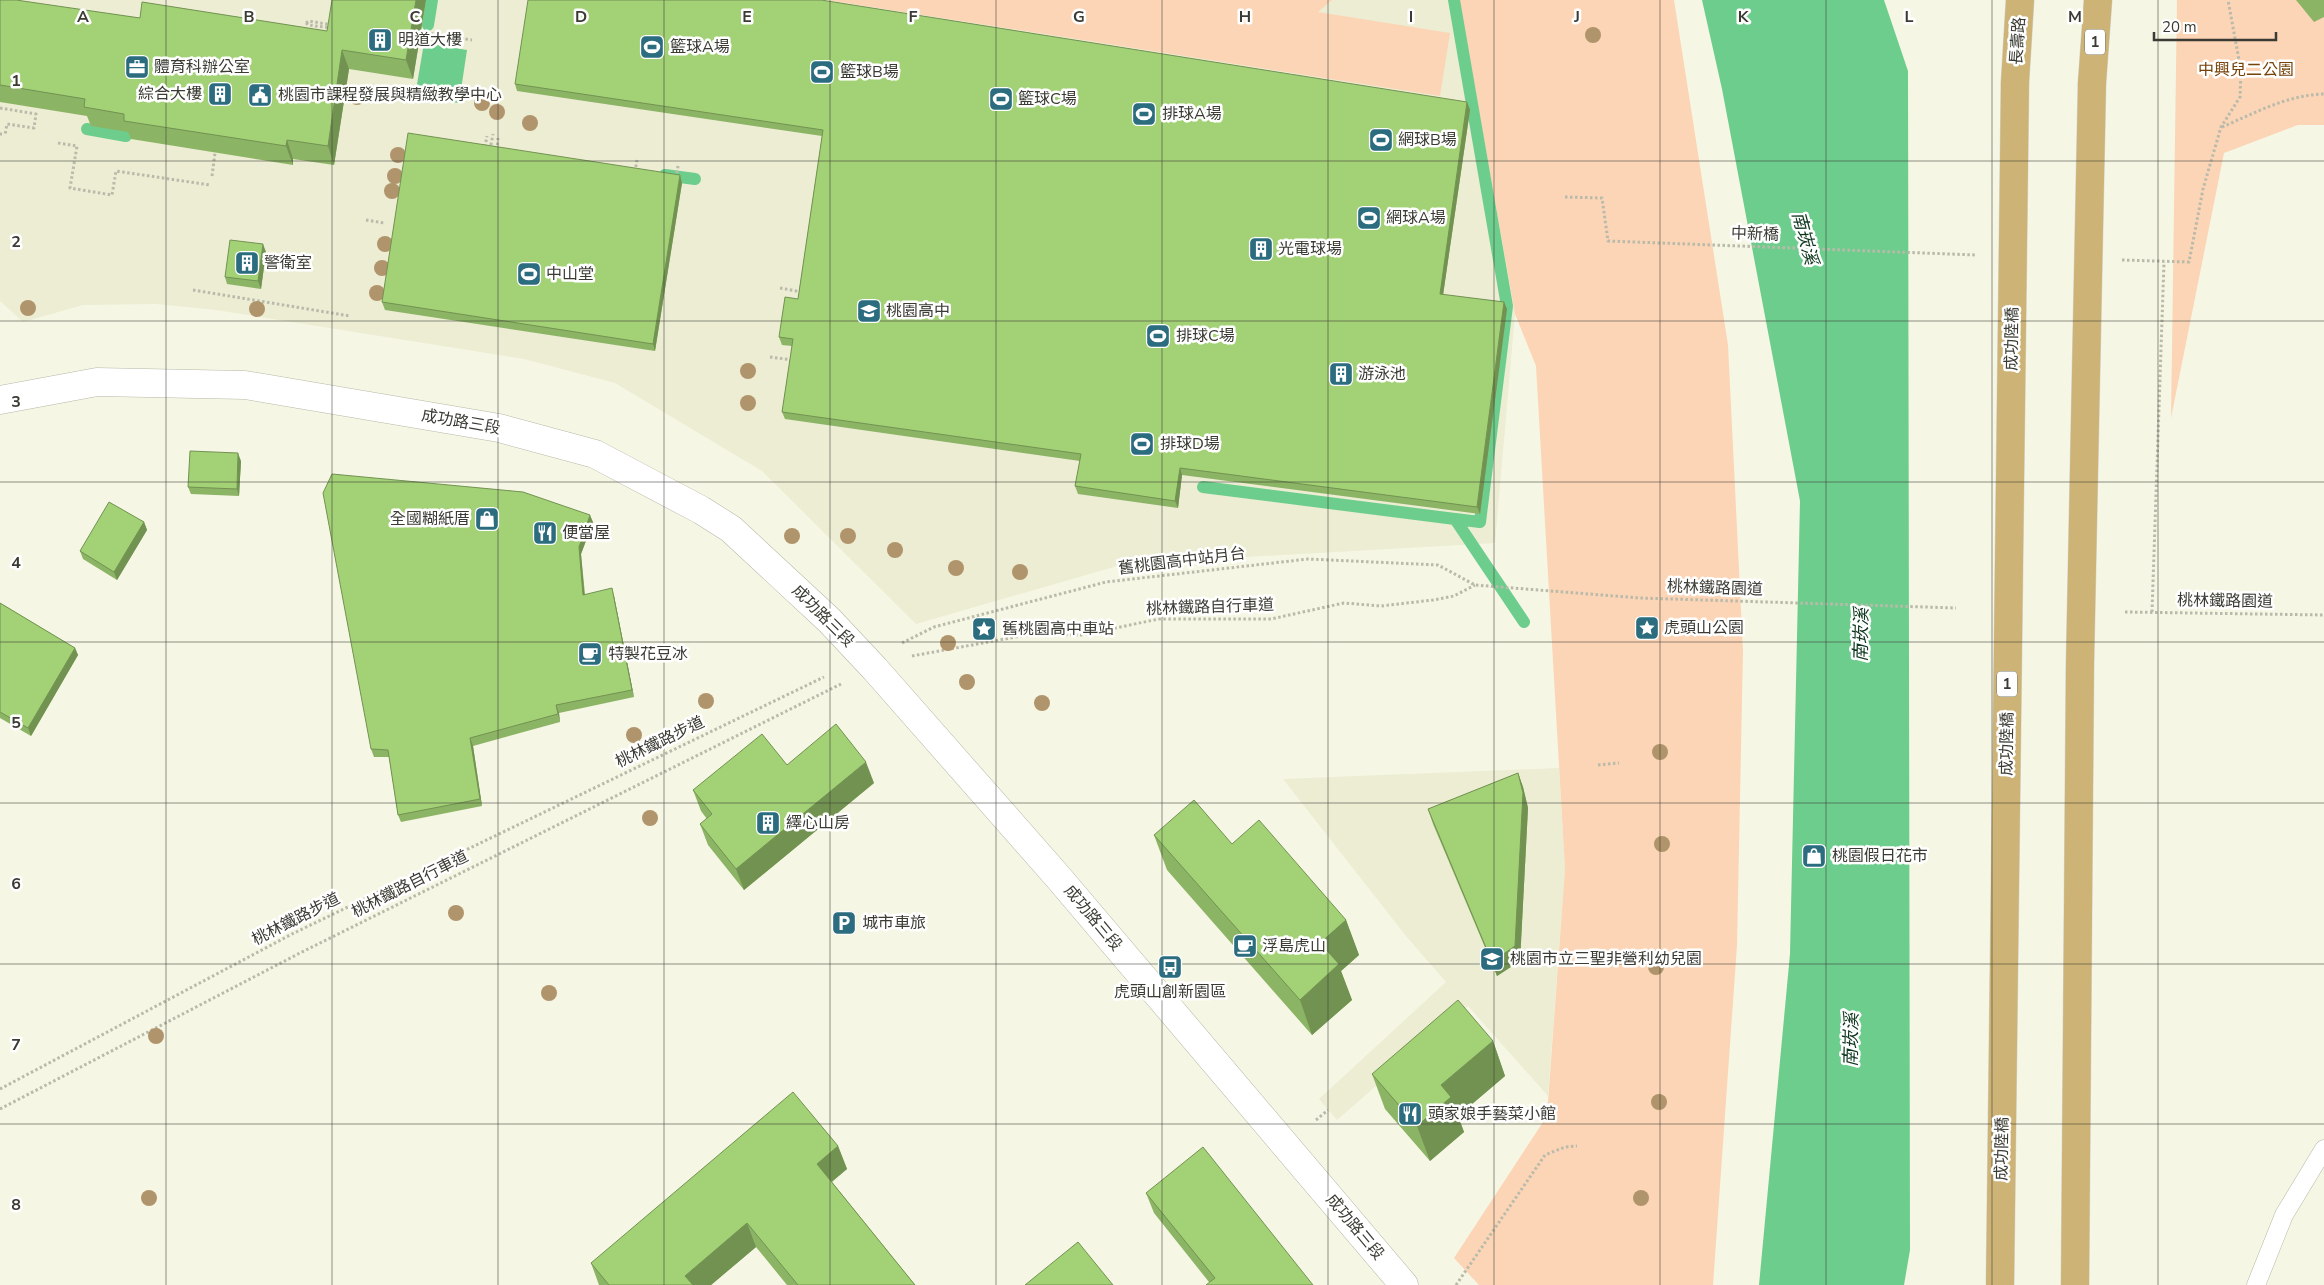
<svg xmlns="http://www.w3.org/2000/svg" width="2324" height="1285" font-family="'Nunito Sans','Noto Sans TC',sans-serif">
  <style>
    .built { fill: #ecedd3 }
    .green { fill: #fbd5b5 }
    .water { fill: #6dcd8d }
    .lines { fill: none; stroke-linecap: round; stroke-linejoin: round }
    .stream { stroke: #6dcd8d; stroke-width: 12 }
    .service-casing { stroke: #b7b8a7; stroke-width: 19 }
    .tertiary-casing { stroke: #b7b8a7; stroke-width: 29 }
    .primary-casing { stroke: #d8d8d6; stroke-width: 29 }
    .path { stroke: #babaab; stroke-width: 3; stroke-dasharray: 2.5 2.5; stroke-linecap: butt }
    .service { stroke: #fff; stroke-width: 18 }
    .tertiary { stroke: #fff; stroke-width: 28 }
    .primary { stroke: #cdb476; stroke-width: 28 }
    .primary-bridge-casing { stroke: #d8d8d6; stroke-width: 29; stroke-linecap: butt }
    .primary-bridge { stroke: #cdb476; stroke-width: 28 }
    .tree { fill: #b0946c }
    .wall { fill: #8cb465 }
    .shaded-wall { fill: #729252 }
    .building { fill: #a3d175; stroke: #729252 }
    .grid { fill: none; stroke: #3b3b34; stroke-width: 1; stroke-opacity: 0.55 }
    .labels { text-anchor: middle; dominant-baseline: central; stroke-width: 5; stroke-linejoin: round; paint-order: stroke }
    .shield { fill: #fff; stroke: #767671; stroke-width: 1 }
    .shield-label { font-size: 15px; font-weight: bold; fill: #3b3b34 }
    .poi-label { font-size: 16px; fill: #3b3b34; stroke: #fff; text-anchor: start }
    .street-label { font-size: 16px; fill: #3b3b34; stroke: #fff }
    .park-label { font-size: 16px; fill: #764309; stroke: #fff }
    .water-label { font-size: 18px; font-style: italic; fill: #0e371e; stroke: #fff }
    .grid-label { font-size: 16px; text-anchor: middle; font-weight: bold; fill: #3b3b34; stroke: #fff; stroke-width: 5; stroke-linejoin: round; paint-order: stroke }
  </style>
  <rect width="100%" height="100%" fill="#f6f6e4"/>
  <g class="built">
    <path d="M0 0H1459L1515 314 1495 543 1124 564 916 624 762 471 615 383 524 359 216 310 156 304 83 305 23 322 0 301Z"/>
    <path d="M1559 768 1565 869 1548 1096 1468 1006 1337 1120 1319 1099 1446 982 1406 936 1283 779Z"/>
  </g>
  <g class="green">
    <path d="M827 0H1332L1318 12 1450 33 1440 96Z"/>
    <path d="M1459 0H1674L1728 345 1743 651 1737 945 1713 1285H1479L1454 1258 1547 1116 1565 869 1536 366 1515 314Z"/>
    <path d="M2177 0H2324V125H2298L2224 153 2171 418Z"/>
  </g>
  <g class="water">
    <path d="M1702 0H1884L1908 71 1910 1250 1904 1285H1759L1790 954 1800 501 1722 89Z"/>
    <path d="M424 43 467 50 459 103 415 96Z"/>
  </g>
  <g class="lines">
    <g class="stream">
      <path d="M1454 0 1507 306 1480 522 1455 519 1524 622"/>
      <path d="M428 25 432 0"/>
      <path d="M87 129 126 136"/>
      <path d="M665 175 695 179"/>
      <path d="M1203 487 1455 519"/>
    </g>
    <defs>
      <path id="service" d="M2256 1285 2284 1215 2324 1149"/>
      <path id="tertiary" d="M0 400 97 382 245 385 499 428 595 454 701 510 731 529 829 620 875 669 1058 877 1404 1285"/>
      <g id="primary">
        <path d="M2015 82 2020 0"/>
        <path d="M2092 83 2098 0"/>
      </g>
    </defs>
    <use href="#service" class="service-casing"/>
    <use href="#tertiary" class="tertiary-casing"/>
    <use href="#primary" class="primary-casing"/>
    <g class="path">
      <path d="M306 23 308 25 332 28"/>
      <path d="M306 23 309 21 332 25"/>
      <path d="M421 32 472 40"/>
      <path d="M487 102 488 99"/>
      <path d="M0 108 36 114 34 128 7 124 5 135"/>
      <path d="M2222 127C2255 113 2287 95 2324 94"/>
      <path d="M0 134H2"/>
      <path d="M58 143 77 146 70 188 112 195 116 171 210 185"/>
      <path d="M485 147 487 136"/>
      <path d="M490 150 493 134"/>
      <path d="M497 150 498 138"/>
      <path d="M635 172 637 160"/>
      <path d="M212 176 215 153"/>
      <path d="M676 178 678 166"/>
      <path d="M1565 197 1602 198 1608 241 1976 255"/>
      <path d="M366 220 384 223"/>
      <path d="M2122 260 2189 262 2203 189 2221 127 2240 97 2241 71 2228 0"/>
      <path d="M780 288 802 292"/>
      <path d="M193 290 350 316"/>
      <path d="M770 357 793 360"/>
      <path d="M2125 612 2324 615"/>
      <path d="M2152 612 2164 262"/>
      <path d="M902 643 934 627 1106 582 1308 559 1438 565 1475 585 1640 598 1956 608"/>
      <path d="M912 656 1032 634 1081 635 1159 619H1271L1344 603 1381 606 1433 600 1454 596 1475 585"/>
      <path d="M1598 765 1619 763"/>
      <path d="M0 1089 292 934 824 677"/>
      <path d="M0 1109 300 953 841 684"/>
      <path d="M1316 1120 1328 1110"/>
      <path d="M1456 1285 1545 1155 1565 1147 1577 1146"/>
    </g>
    <use href="#service" class="service"/>
    <use href="#tertiary" class="tertiary"/>
    <use href="#primary" class="primary"/>
    <defs>
      <g id="primary-bridge">
        <path d="M2000 1285 2015 82"/>
        <path d="M2075 1285 2080 663 2092 83"/>
      </g>
    </defs>
    <use href="#primary-bridge" class="primary-bridge-casing"/>
    <use href="#primary-bridge" class="primary-bridge"/>
  </g>
  <g class="tree">
    <circle cx="1593" cy="35" r="8"/>
    <circle cx="357" cy="97" r="8"/>
    <circle cx="482" cy="103" r="8"/>
    <circle cx="497" cy="112" r="8"/>
    <circle cx="530" cy="123" r="8"/>
    <circle cx="398" cy="155" r="8"/>
    <circle cx="395" cy="176" r="8"/>
    <circle cx="392" cy="191" r="8"/>
    <circle cx="385" cy="244" r="8"/>
    <circle cx="382" cy="268" r="8"/>
    <circle cx="377" cy="293" r="8"/>
    <circle cx="28" cy="308" r="8"/>
    <circle cx="257" cy="309" r="8"/>
    <circle cx="748" cy="371" r="8"/>
    <circle cx="748" cy="403" r="8"/>
    <circle cx="792" cy="536" r="8"/>
    <circle cx="848" cy="536" r="8"/>
    <circle cx="895" cy="550" r="8"/>
    <circle cx="956" cy="568" r="8"/>
    <circle cx="1020" cy="572" r="8"/>
    <circle cx="948" cy="643" r="8"/>
    <circle cx="967" cy="682" r="8"/>
    <circle cx="706" cy="701" r="8"/>
    <circle cx="1042" cy="703" r="8"/>
    <circle cx="634" cy="735" r="8"/>
    <circle cx="1660" cy="752" r="8"/>
    <circle cx="650" cy="818" r="8"/>
    <circle cx="1662" cy="844" r="8"/>
    <circle cx="456" cy="913" r="8"/>
    <circle cx="1656" cy="967" r="8"/>
    <circle cx="549" cy="993" r="8"/>
    <circle cx="156" cy="1036" r="8"/>
    <circle cx="1659" cy="1102" r="8"/>
    <circle cx="149" cy="1198" r="8"/>
    <circle cx="1641" cy="1198" r="8"/>
  </g>
  <g class="wall">
    <path d="M0 0 140 18 327 31 426 0 413 79 349 69 334 165 293 159V165L131 139 128 132 91 126 87 116 0 102Z"/>
    <path d="M2296 0H2324V17L2314 22Z"/>
    <path d="M515 84 1467 102 1470 110 1443 295 1504 302 1507 309 1480 514 1182 475 1178 508 1078 494 1075 486 1080 461 785 419 782 412 792 346 782 345 779 337 798 299 822 136 517 91Z"/>
    <path d="M682 183 655 351 385 310 382 302Z"/>
    <path d="M266 252 261 289 227 284 225 277Z"/>
    <path d="M241 461 239 496 191 494 188 487Z"/>
    <path d="M144 522 147 530 117 580 83 559 80 551Z"/>
    <path d="M593 522 581 554 585 594 614 596 634 697 559 713 560 722 473 746 482 806 401 822 398 815 389 757H374L371 749Z"/>
    <path d="M0 603 75 648 78 655 31 736 0 718Z"/>
    <path d="M787 765 874 783 744 890 708 845 700 824 707 819 701 811 693 790Z"/>
    <path d="M1518 773 1523 787 1528 808 1520 961 1497 976 1433 824 1428 809Z"/>
    <path d="M1154 835 1232 844 1346 920 1359 955 1341 971 1352 1000 1312 1035 1167 870Z"/>
    <path d="M1493 1041 1505 1076 1458 1116 1464 1132 1430 1161 1385 1109 1372 1074Z"/>
    <path d="M838 1146 847 1169 832 1182 915 1285H787L756 1247 711 1285H599L591 1263Z"/>
    <path d="M1146 1193 1313 1285 1209 1282 1154 1213Z"/>
  </g>
  <g class="shaded-wall">
    <path d="M416 0H426L413 79 406 60Z"/>
    <path d="M342 50 349 69 334 165 328 146Z"/>
    <path d="M1467 102 1470 110 1442 302 1440 294Z"/>
    <path d="M287 140 293 159V165L286 146Z"/>
    <path d="M680 175 682 183 655 351 653 344Z"/>
    <path d="M263 244 266 252 261 289 258 281Z"/>
    <path d="M1504 302 1507 309 1480 514 1477 507Z"/>
    <path d="M238 453 241 461 239 496 237 489Z"/>
    <path d="M1180 468 1182 475 1178 508 1175 501Z"/>
    <path d="M590 515 593 522 581 554 585 602 583 595 579 547Z"/>
    <path d="M144 522 147 530 117 580 114 572Z"/>
    <path d="M612 588 614 596 634 697 632 690Z"/>
    <path d="M75 648 78 655 31 736 28 728Z"/>
    <path d="M556 705 559 713 560 722 558 714Z"/>
    <path d="M470 738 473 746 482 806 480 799Z"/>
    <path d="M866 762 874 783 744 890 736 869Z"/>
    <path d="M1518 773 1523 787 1528 808 1520 961 1497 976 1492 962Z"/>
    <path d="M1346 920 1359 955 1341 971 1352 1000 1312 1035 1300 1000 1320 943Z"/>
    <path d="M1493 1041 1505 1076 1458 1116 1464 1132 1430 1161 1417 1126 1441 1085Z"/>
    <path d="M838 1146 847 1169 825 1187 817 1164Z"/>
    <path d="M747 1223 756 1247 711 1285H688L685 1276Z"/>
  </g>
  <g class="building">
    <path d="M0 0H16L140 18 142 2 327 31 332 0H416L406 60 342 50 328 146 287 140 286 146 124 121V114L84 107 85 99 0 85Z"/>
    <path d="M528 0H821L1467 102 1440 294 1504 302 1477 507 1180 468 1175 501 1075 486 1081 454 782 412 793 339 779 337 785 297 798 299 823 130 515 84Z"/>
    <path d="M408 133 680 175 653 344 382 302Z"/>
    <path d="M230 240 263 244 258 281 225 277Z"/>
    <path d="M190 451 238 453 237 489 188 487Z"/>
    <path d="M332 474 523 492 590 515 579 547 583 595 612 588 632 690 556 705 558 714 470 738 480 799 398 815 388 750 371 749 323 493Z"/>
    <path d="M109 502 144 522 114 572 80 551Z"/>
    <path d="M0 603 75 648 28 728 0 712Z"/>
    <path d="M836 724 866 762 736 869 700 824 712 814 693 790 762 734 787 765Z"/>
    <path d="M1518 773 1523 793 1515 946 1492 962 1428 809Z"/>
    <path d="M1194 800 1232 844 1259 820 1346 920 1320 943 1339 964 1300 1000 1154 835Z"/>
    <path d="M1458 1000 1493 1041 1441 1085 1451 1097 1417 1126 1372 1074Z"/>
    <path d="M793 1092 838 1146 817 1164 915 1285H798L747 1223 685 1276 693 1285H609L591 1263Z"/>
    <path d="M1203 1147 1313 1285H1206L1215 1278 1146 1193Z"/>
    <path d="M1078 1242 1113 1285H1025Z"/>
  </g>
  <path class="grid" d="M166 0V1285M332 0V1285M498 0V1285M664 0V1285M830 0V1285M996 0V1285M1162 0V1285M1328 0V1285M1494 0V1285M1660 0V1285M1826 0V1285M1992 0V1285M2158 0V1285M0 161H2324M0 321H2324M0 482H2324M0 642H2324M0 803H2324M0 964H2324M0 1124H2324"/>
  <defs>
    <symbol id="building-square" viewBox="-11 -11 22 22"><rect x="-9" y="-9" width="18" height="18" rx="4" fill="#2b6c7f" stroke="#fff"/><path d="M-4-6H4V6H1V3H-1V6H-4ZM-2.5-4.3h1.7v1.8h-1.7ZM.8-4.3h1.7v1.8H.8ZM-2.5-1h1.7V.8h-1.7ZM.8-1h1.7V.8H.8Z" fill="#fff"/></symbol>
    <symbol id="stadium-square" viewBox="-11 -11 22 22"><rect x="-9" y="-9" width="18" height="18" rx="4" fill="#2b6c7f" stroke="#fff"/><path d="M0-5a6.5 5 0 1 0 0 10a6.5 5 0 1 0 0-10ZM-3.5-1.8h7v3.6h-7Z" fill="#fff"/></symbol>
    <symbol id="office-square" viewBox="-11 -11 22 22"><rect x="-9" y="-9" width="18" height="18" rx="4" fill="#2b6c7f" stroke="#fff"/><path d="M-6-3h4V-5.5h4V-3h4V5H-6ZM-1-4.5V-3h2v-1.5ZM-6 0V1H6V0Z" fill="#fff"/></symbol>
    <symbol id="civic-square" viewBox="-11 -11 22 22"><rect x="-9" y="-9" width="18" height="18" rx="4" fill="#2b6c7f" stroke="#fff"/><path d="M-.6-6.5H3V-4.5H.6V-3L4-1V1h2V6H-6V1h2V-1L-.6-3ZM-1.2 2.5V6h2.4V2.5Z" fill="#fff"/></symbol>
    <symbol id="school-square" viewBox="-11 -11 22 22"><rect x="-9" y="-9" width="18" height="18" rx="4" fill="#2b6c7f" stroke="#fff"/><path d="M0-5L7-2L0 1L-7-2ZM-4 1L0 2.5L4 1V4Q0 6-4 4Z" fill="#fff"/></symbol>
    <symbol id="shop-square" viewBox="-11 -11 22 22"><rect x="-9" y="-9" width="18" height="18" rx="4" fill="#2b6c7f" stroke="#fff"/><path d="M-5-2.5h2.3a2.7 3.5 0 0 1 5.4 0H5L5.5 6h-11ZM-1.5-2.5h3a1.5 2.3 0 0 0-3 0Z" fill="#fff"/></symbol>
    <symbol id="restaurant-square" viewBox="-11 -11 22 22"><rect x="-9" y="-9" width="18" height="18" rx="4" fill="#2b6c7f" stroke="#fff"/><path d="M-5-6h1v4h1v-4h1v4h1v-4h1v5L-1.5 .5V6h-2V.5L-5-1ZM5-6V6H3V1.5H1.5Q1.5-4 5-6Z" fill="#fff"/></symbol>
    <symbol id="sight-square" viewBox="-11 -11 22 22"><rect x="-9" y="-9" width="18" height="18" rx="4" fill="#2b6c7f" stroke="#fff"/><path d="M0-6L1.8-2.2L6-1.7L2.9 1.2L3.7 5.4L0 3.3L-3.7 5.4L-2.9 1.2L-6-1.7L-1.8-2.2Z" fill="#fff"/></symbol>
    <symbol id="cafe-square" viewBox="-11 -11 22 22"><rect x="-9" y="-9" width="18" height="18" rx="4" fill="#2b6c7f" stroke="#fff"/><path d="M-5.5-4.5H6V0H3Q3 3.5 0 3.5H-2.5Q-5.5 3.5-5.5 0ZM3-3.2v2h1.7v-2ZM-6 4.5H4V6H-6Z" fill="#fff"/></symbol>
    <symbol id="parking-square" viewBox="-11 -11 22 22"><rect x="-9" y="-9" width="18" height="18" rx="4" fill="#2b6c7f" stroke="#fff"/><path d="M-3.5-5.5H1a3.5 3.5 0 0 1 0 7H-1V5.5H-3.5ZM-1-3.4V-.6H.8a1.4 1.4 0 0 0 0-2.8Z" fill="#fff"/></symbol>
    <symbol id="bus-square" viewBox="-11 -11 22 22"><rect x="-9" y="-9" width="18" height="18" rx="4" fill="#2b6c7f" stroke="#fff"/><path d="M-5-6H5V4H4V6H2V4H-2V6H-4V4H-5ZM-3.5-4V0h7V-4ZM-3.5 1.2v1.5H-2V1.2ZM2 1.2v1.5H3.5V1.2Z" fill="#fff"/></symbol>
  </defs>
  <g fill-rule="evenodd">
    <use href="#building-square" x="366" y="26" width="28" height="28"/>
    <use href="#stadium-square" x="638" y="33" width="28" height="28"/>
    <use href="#office-square" x="123" y="53" width="28" height="28"/>
    <use href="#stadium-square" x="808" y="58" width="28" height="28"/>
    <use href="#building-square" x="206" y="80" width="28" height="28"/>
    <use href="#civic-square" x="246" y="81" width="28" height="28"/>
    <use href="#stadium-square" x="987" y="85" width="28" height="28"/>
    <use href="#stadium-square" x="1130" y="100" width="28" height="28"/>
    <use href="#stadium-square" x="1367" y="126" width="28" height="28"/>
    <use href="#stadium-square" x="1355" y="204" width="28" height="28"/>
    <use href="#building-square" x="1247" y="235" width="28" height="28"/>
    <use href="#building-square" x="233" y="249" width="28" height="28"/>
    <use href="#stadium-square" x="515" y="260" width="28" height="28"/>
    <use href="#school-square" x="855" y="297" width="28" height="28"/>
    <use href="#stadium-square" x="1144" y="322" width="28" height="28"/>
    <use href="#building-square" x="1327" y="360" width="28" height="28"/>
    <use href="#stadium-square" x="1128" y="430" width="28" height="28"/>
    <use href="#shop-square" x="473" y="505" width="28" height="28"/>
    <use href="#restaurant-square" x="531" y="519" width="28" height="28"/>
    <use href="#sight-square" x="1633" y="614" width="28" height="28"/>
    <use href="#sight-square" x="970" y="615" width="28" height="28"/>
    <use href="#cafe-square" x="576" y="640" width="28" height="28"/>
    <use href="#building-square" x="754" y="809" width="28" height="28"/>
    <use href="#shop-square" x="1800" y="842" width="28" height="28"/>
    <use href="#parking-square" x="830" y="909" width="28" height="28"/>
    <use href="#cafe-square" x="1231" y="932" width="28" height="28"/>
    <use href="#school-square" x="1478" y="945" width="28" height="28"/>
    <use href="#bus-square" x="1156" y="953" width="28" height="28"/>
    <use href="#restaurant-square" x="1396" y="1100" width="28" height="28"/>
  </g>
  <g class="labels">
    <g class="shield">
      <rect x="2085" y="29.5" width="20" height="25" rx="4"/>
      <rect x="1997" y="671.5" width="20" height="25" rx="4"/>
    </g>
    <g class="shield-label">
      <text x="2095" y="42">1</text>
      <text x="2007" y="684">1</text>
    </g>
    <g class="poi-label">
      <text x="398" y="40">明道大樓</text>
      <text x="670" y="47">籃球A場</text>
      <text x="154" y="67">體育科辦公室</text>
      <text x="840" y="72">籃球B場</text>
      <text x="202" y="94" text-anchor="end">綜合大樓</text>
      <text x="278" y="95">桃園市課程發展與精緻教學中心</text>
      <text x="1018" y="99">籃球C場</text>
      <text x="1162" y="114">排球A場</text>
      <text x="1398" y="140">網球B場</text>
      <text x="1386" y="218">網球A場</text>
      <text x="1278" y="249">光電球場</text>
      <text x="264" y="263">警衛室</text>
      <text x="546" y="274">中山堂</text>
      <text x="886" y="311">桃園高中</text>
      <text x="1176" y="336">排球C場</text>
      <text x="1358" y="374">游泳池</text>
      <text x="1160" y="444">排球D場</text>
      <text x="470" y="519" text-anchor="end">全國糊紙厝</text>
      <text x="562" y="533">便當屋</text>
      <text x="1664" y="628">虎頭山公園</text>
      <text x="1002" y="629">舊桃園高中車站</text>
      <text x="608" y="654">特製花豆冰</text>
      <text x="786" y="823">繹心山房</text>
      <text x="1832" y="856">桃園假日花市</text>
      <text x="862" y="923">城市車旅</text>
      <text x="1262" y="946">浮島虎山</text>
      <text x="1510" y="959">桃園市立三聖非營利幼兒園</text>
      <text x="1170" y="992" text-anchor="middle">虎頭山創新園區</text>
      <text x="1428" y="1114">頭家娘手藝菜小館</text>
    </g>
    <g class="street-label">
      <text transform="translate(2018 41) rotate(-86)">長壽路</text>
      <text transform="translate(1755 234) rotate(2)">中新橋</text>
      <text transform="translate(2012 339) rotate(-89)">成功陸橋</text>
      <text transform="translate(461 422) rotate(10)">成功路三段</text>
      <text transform="translate(1182 561) rotate(-7)">舊桃園高中站月台</text>
      <text transform="translate(1715 588) rotate(2)">桃林鐵路園道</text>
      <text transform="translate(2225 601) rotate(1)">桃林鐵路園道</text>
      <text transform="translate(1210 607) rotate(-2)">桃林鐵路自行車道</text>
      <text transform="translate(823 616) rotate(45)">成功路三段</text>
      <text transform="translate(660 742) rotate(-26)">桃林鐵路步道</text>
      <text transform="translate(2007 744) rotate(-89)">成功陸橋</text>
      <text transform="translate(410 884) rotate(-27)">桃林鐵路自行車道</text>
      <text transform="translate(1093 918) rotate(50)">成功路三段</text>
      <text transform="translate(296 919) rotate(-27)">桃林鐵路步道</text>
      <text transform="translate(2002 1149) rotate(-89)">成功陸橋</text>
      <text transform="translate(1355 1227) rotate(50)">成功路三段</text>
    </g>
    <g class="park-label">
      <text x="2246" y="70">中興兒二公園</text>
    </g>
    <g class="water-label">
      <text transform="translate(1805 238) rotate(75)">南崁溪</text>
      <text transform="translate(1861 635) rotate(-89)">南崁溪</text>
      <text transform="translate(1851 1040) rotate(-89)">南崁溪</text>
    </g>
  </g>
  <g class="grid-label">
    <text x="83" y="22">A</text>
    <text x="249" y="22">B</text>
    <text x="415" y="22">C</text>
    <text x="581" y="22">D</text>
    <text x="747" y="22">E</text>
    <text x="913" y="22">F</text>
    <text x="1079" y="22">G</text>
    <text x="1245" y="22">H</text>
    <text x="1411" y="22">I</text>
    <text x="1577" y="22">J</text>
    <text x="1743" y="22">K</text>
    <text x="1909" y="22">L</text>
    <text x="2075" y="22">M</text>
    <text x="16" y="86">1</text>
    <text x="16" y="247">2</text>
    <text x="16" y="407">3</text>
    <text x="16" y="568">4</text>
    <text x="16" y="728">5</text>
    <text x="16" y="889">6</text>
    <text x="16" y="1050">7</text>
    <text x="16" y="1210">8</text>
  </g>
  <path d="M2154 32v8h122v-8" fill="none" stroke="#3b3b34" stroke-width="2.5"/>
  <text x="2162" y="32" font-size="15" fill="#3b3b34" stroke="#ffffff" stroke-width="4" paint-order="stroke">20 m</text>
</svg>
